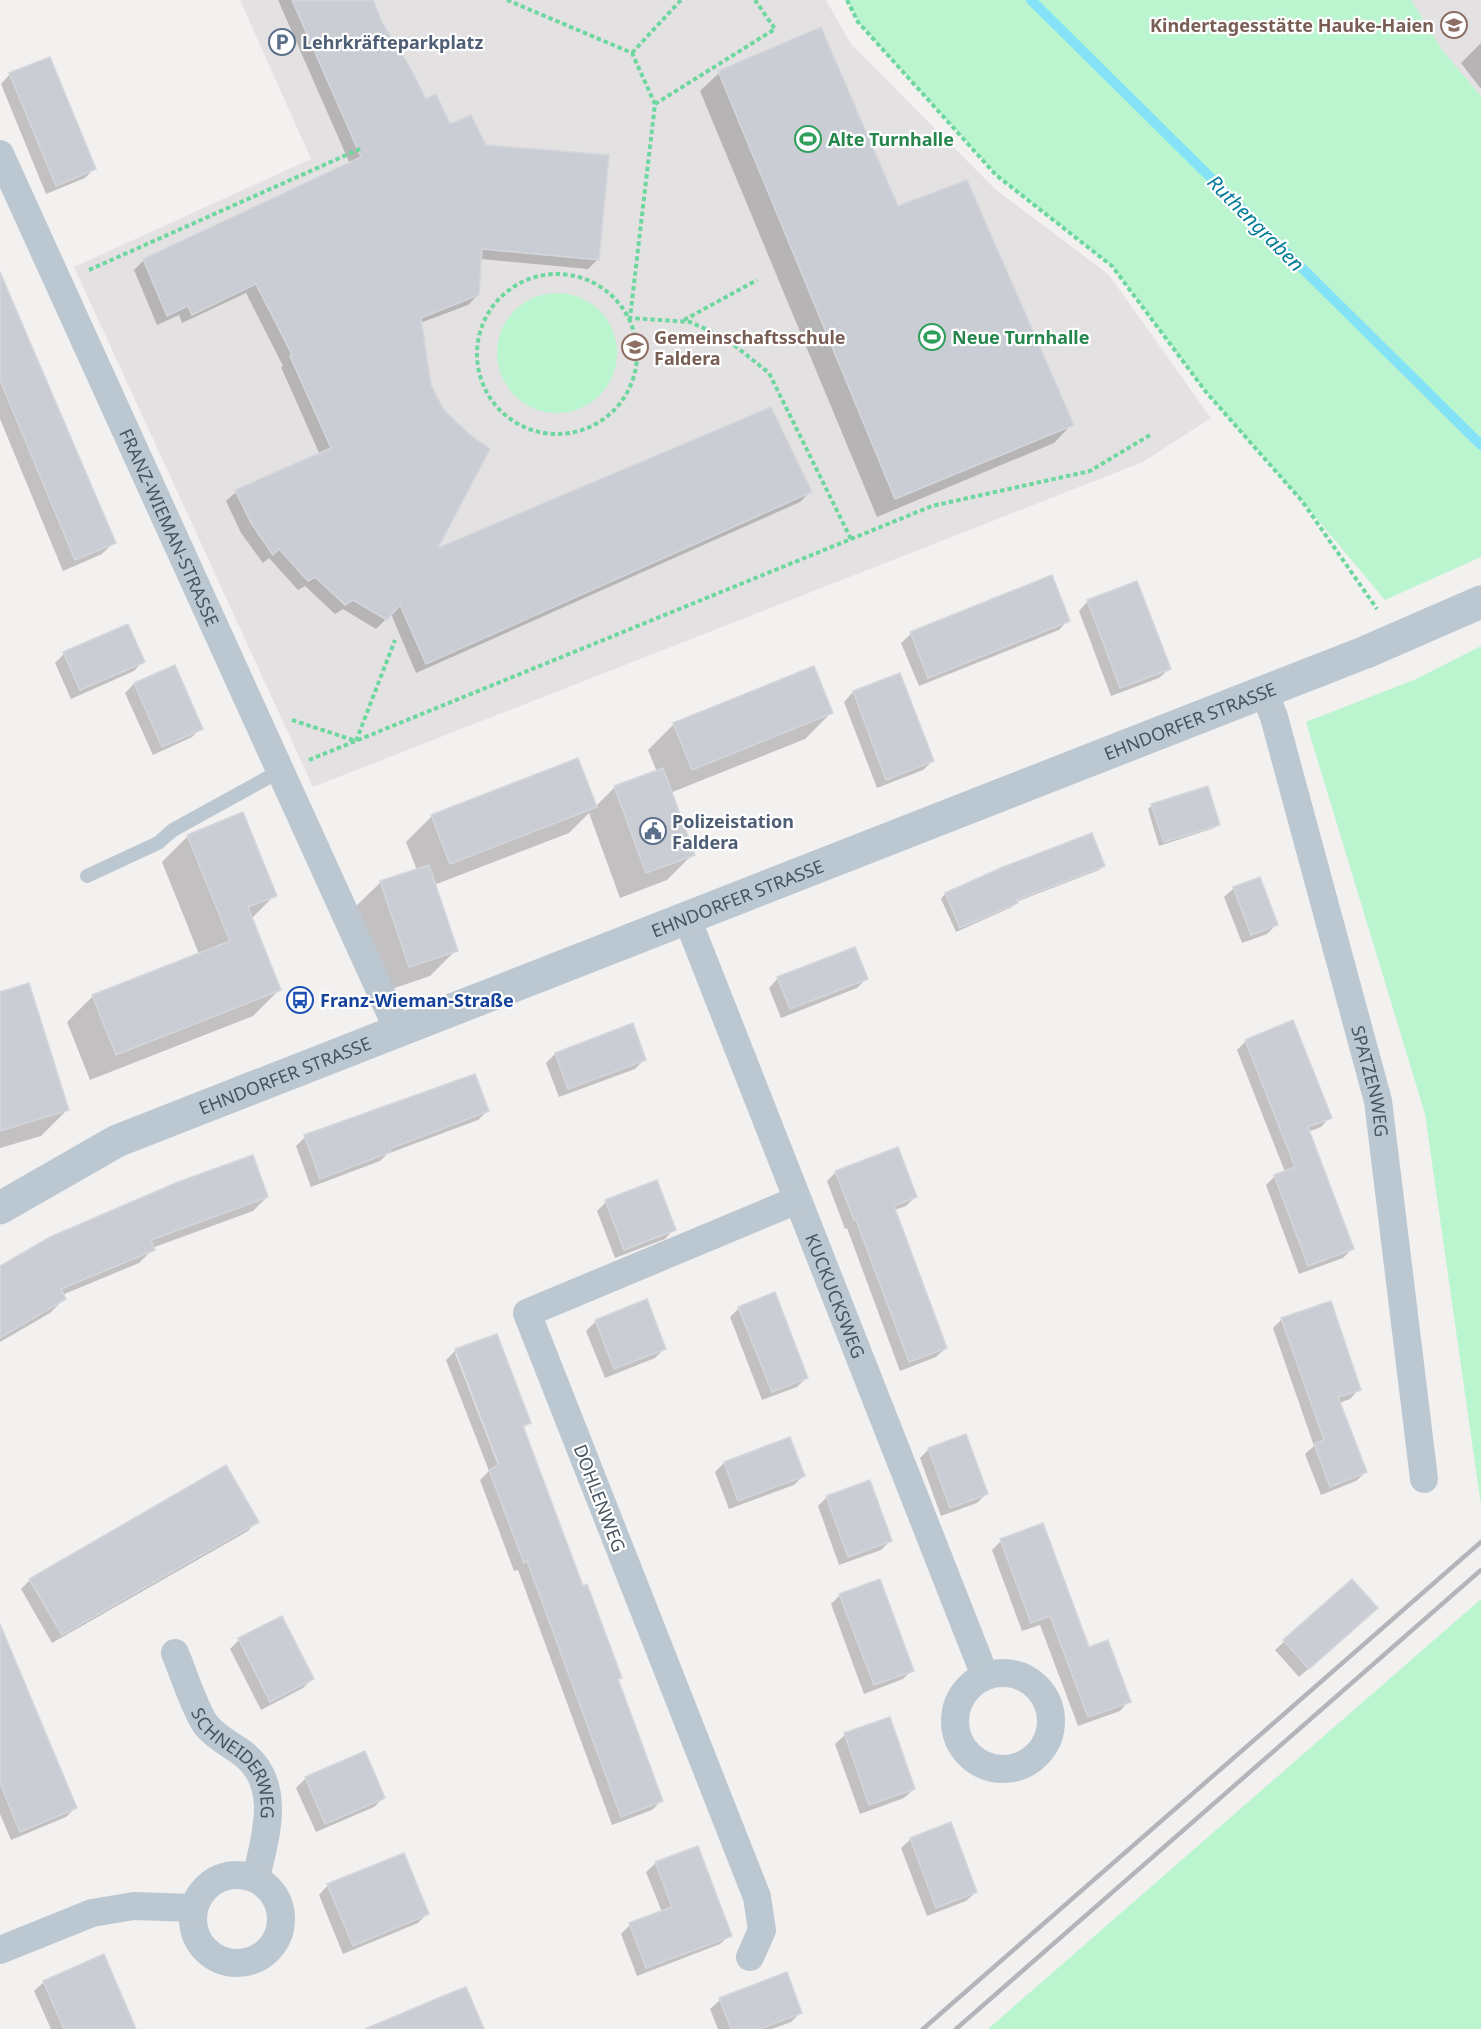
<svg xmlns="http://www.w3.org/2000/svg" width="1481" height="2029" font-family="'Noto Sans',sans-serif">
  <style>
    .education { fill: #e4e1e2 }
    .grass { fill: #baf5cf }
    .shadow { fill: #0003; fill-rule: evenodd }
    .lines { fill: none; stroke-linecap: round; stroke-linejoin: round }
    .stream { stroke: #83e2f6; stroke-width: 10 }
    .building { fill: #cacdd3; stroke: #d4d6dc; stroke-width: 1.5 }
    .path { stroke: #6ed7a0; stroke-width: 4; stroke-dasharray: 4.5 3; stroke-linecap: butt }
    .service { stroke: #bcc8d1; stroke-width: 14 }
    .minor { stroke: #bcc8d1; stroke-width: 28 }
    .tertiary { stroke: #bcc8d1; stroke-width: 33 }
    .rail { stroke: #b2b6bb; stroke-width: 4.5 }
    .labels { text-anchor: middle; dominant-baseline: central; stroke-width: 4.5; stroke-linejoin: round; paint-order: stroke }
    .education-label { font-size: 18px; font-weight: bold; fill: #785e54; stroke: #fff; text-anchor: end }
    .service-label { font-size: 18px; font-weight: bold; fill: #4e5e75; stroke: #fff; text-anchor: start }
    .leisure-label { font-size: 18px; font-weight: bold; fill: #27864d; stroke: #fff; text-anchor: start }
    .street-label { font-size: 18px; fill: #465460; stroke: #fff }
    .transit-label { font-size: 18px; font-weight: bold; fill: #164399; stroke: #fff; text-anchor: start }
    .water-label { font-size: 20px; font-style: italic; fill: #037c97; stroke: #fff }
  </style>
  <rect width="100%" height="100%" fill="#f3f0f0"/>
  <g class="education">
    <path d="M240 0H826L851 44 995 189 1109 275 1211 418 1143 462 313 787 74 267 311 159Z"/>
    <path d="M1411 0H1481V96L1442 50Z"/>
  </g>
  <g class="grass">
    <path d="M847 0H1411L1442 50 1481 96V557L1385 600 1302 501 1206 392 1112 266 996 175 858 22Z"/>
    <circle cx="557" cy="353" r="60"/>
    <path d="M1481 646V1505L1425 1114 1306 722 1416 679Z"/>
    <path d="M1481 1599V2029H988Z"/>
  </g>
  <g class="shadow">
    <path d="M278 0H371L382 25 425 102 449 126 485 146 598 259 588 269 480 259 478 295 468 305 420 323 435 551 810 492 800 502 416 673 391 614 376 629 343 609 335 614 305 586 298 590 269 558 263 563 241 533 226 501 236 492 320 455 281 367 283 366 246 293 182 323 179 315 157 325 134 270 144 260 350 164Z"/>
    <path d="M1481 43V89L1461 63Z"/>
    <path d="M719 73 898 208 1072 424 1054 443 877 517 700 91Z"/>
    <path d="M10 74 94 169 85 178 46 194 1 84Z"/>
    <path d="M0 274 114 542 102 554 63 571 0 419Z"/>
    <path d="M1051 577 1068 620 1059 630 919 686 901 643 911 634Z"/>
    <path d="M1088 601 1169 669 1159 678 1111 696 1079 611Z"/>
    <path d="M64 654 143 661 134 671 71 699 55 663Z"/>
    <path d="M174 667 201 728 192 737 153 755 125 693 134 684Z"/>
    <path d="M900 675 933 761 923 770 877 788 844 702 853 692Z"/>
    <path d="M831 713 805 739 670 793 693 854 667 880 620 898 589 813 569 833 434 885 456 950 430 976 383 992 354 908 381 882 417 870 406 842 432 816 595 807 615 787 657 772 648 750 674 724Z"/>
    <path d="M1152 805 1218 824 1214 828 1159 846 1148 809Z"/>
    <path d="M188 836 275 895 251 919 279 990 253 1016 90 1080 67 1022 93 996 199 954 162 862Z"/>
    <path d="M1104 865 1099 870 1016 902 1012 907 956 932 941 899 945 894 1003 869Z"/>
    <path d="M1234 888 1276 925 1267 934 1242 943 1224 897Z"/>
    <path d="M778 978 866 979 857 988 781 1018 769 988Z"/>
    <path d="M0 993 67 1110 41 1136 0 1148Z"/>
    <path d="M1246 1041 1330 1117 1321 1127 1308 1132 1352 1249 1343 1258 1299 1274 1266 1185 1275 1176 1285 1172 1237 1050Z"/>
    <path d="M555 1054 645 1059 635 1069 559 1097 546 1063Z"/>
    <path d="M487 1111 478 1120 387 1154 380 1161 311 1187 296 1146 305 1137Z"/>
    <path d="M836 1172 915 1197 906 1206 894 1210 946 1348 936 1357 900 1371 847 1228 845 1229 827 1181Z"/>
    <path d="M267 1197 253 1211 152 1248 153 1249 139 1263 62 1295 64 1299 50 1313 0 1342V1267Z"/>
    <path d="M606 1202 674 1229 665 1239 615 1258 597 1211Z"/>
    <path d="M739 1308 806 1378 797 1387 762 1400 730 1317Z"/>
    <path d="M1282 1319 1359 1389 1350 1399 1339 1403 1366 1472 1356 1481 1321 1495 1305 1454 1314 1446 1273 1328Z"/>
    <path d="M596 1321 664 1349 655 1358 605 1378 586 1331Z"/>
    <path d="M496 1335 529 1422 523 1429 582 1588 620 1677 617 1681 661 1801 652 1810 612 1825 518 1570 514 1571 480 1480 489 1471 446 1360 455 1351ZM455 1353H458L503 1472 501 1473Z"/>
    <path d="M790 1439 803 1476 794 1485 729 1509 715 1472 724 1463Z"/>
    <path d="M929 1449 986 1494 977 1503 941 1516 920 1458Z"/>
    <path d="M827 1497 890 1541 881 1550 839 1565 818 1506Z"/>
    <path d="M257 1521 248 1531 52 1643 21 1589 30 1580Z"/>
    <path d="M1001 1541 1129 1701 1120 1711 1078 1726 1040 1625 1022 1631 992 1550Z"/>
    <path d="M1352 1581 1367 1617 1299 1677 1275 1650Z"/>
    <path d="M840 1595 912 1670 903 1679 864 1694 831 1604Z"/>
    <path d="M0 1626 76 1807 66 1817 11 1840 0 1814Z"/>
    <path d="M239 1640 312 1679 303 1688 261 1710 230 1649Z"/>
    <path d="M845 1735 914 1789 904 1798 860 1814 835 1744Z"/>
    <path d="M364 1753 384 1797 374 1807 316 1832 296 1788 305 1779Z"/>
    <path d="M911 1839 976 1892 966 1901 927 1916 901 1848Z"/>
    <path d="M656 1863 730 1935 720 1944 637 1976 621 1934 630 1925 662 1912 646 1872Z"/>
    <path d="M328 1885 427 1914 418 1923 343 1954 319 1895Z"/>
    <path d="M786 1974 800 2013 791 2022 772 2029H718L710 2009 720 2000Z"/>
    <path d="M44 1982 135 2029H51L34 1991Z"/>
  </g>
  <g class="lines">
    <path class="stream" d="M1031 0 1481 445"/>
  </g>
  <g class="building">
    <path d="M292 0H373L383 24 410 67 426 99 436 94 450 124 471 115 486 145 609 155 599 260 482 249 479 295 421 318 431 385 444 410 469 434 490 449 438 548 771 407 812 492 426 664 400 605 387 620 353 600 345 605 315 577 308 581 279 549 273 555 251 523 235 490 331 448 290 356 292 355 256 284 192 315 188 306 167 316 143 259 361 157Z"/>
    <path d="M821 27 898 206 967 180 1074 425 895 499 718 71Z"/>
    <path d="M50 57 96 169 56 186 9 73Z"/>
    <path d="M0 272 116 543 75 560 0 380Z"/>
    <path d="M1052 575 1070 621 928 678 910 632Z"/>
    <path d="M1137 581 1171 669 1120 688 1087 600Z"/>
    <path d="M128 624 145 662 80 690 63 652Z"/>
    <path d="M175 665 203 729 162 747 134 683Z"/>
    <path d="M814 666 833 713 692 770 673 723Z"/>
    <path d="M900 673 934 761 886 780 853 691Z"/>
    <path d="M578 758 597 807 450 864 431 815Z"/>
    <path d="M663 768 695 855 646 873 614 786Z"/>
    <path d="M1208 786 1220 825 1164 842 1151 804Z"/>
    <path d="M243 812 277 896 248 907 281 990 116 1055 92 995 230 941 187 835Z"/>
    <path d="M1092 833 1105 866 1017 900 1018 903 960 928 945 893 1003 867Z"/>
    <path d="M429 865 458 951 409 967 380 881Z"/>
    <path d="M1260 877 1278 925 1251 935 1233 887Z"/>
    <path d="M855 947 868 979 790 1009 777 977Z"/>
    <path d="M29 983 69 1110 0 1131V992Z"/>
    <path d="M1293 1020 1332 1118 1308 1127 1354 1249 1308 1266 1274 1175 1295 1167 1245 1040Z"/>
    <path d="M633 1023 646 1060 568 1089 555 1053Z"/>
    <path d="M475 1074 489 1111 389 1149 391 1152 320 1179 304 1135Z"/>
    <path d="M898 1147 917 1197 894 1206 947 1348 909 1362 856 1220H854L835 1171Z"/>
    <path d="M253 1155 268 1197 151 1240 155 1250 61 1289 66 1299 0 1338V1266L50 1237 178 1182Z"/>
    <path d="M657 1180 676 1230 624 1250 605 1200Z"/>
    <path d="M775 1292 808 1378 772 1392 738 1307Z"/>
    <path d="M647 1299 666 1349 614 1369 595 1320Z"/>
    <path d="M1331 1301 1361 1390 1338 1397 1367 1472 1330 1487 1314 1444 1324 1440 1281 1318Z"/>
    <path d="M497 1334 531 1423 523 1426 583 1586 587 1584 622 1678 618 1679 663 1801 621 1817 527 1561 524 1563 489 1470 499 1465 455 1349Z"/>
    <path d="M966 1434 988 1494 950 1508 928 1448Z"/>
    <path d="M790 1437 805 1476 738 1501 724 1462Z"/>
    <path d="M226 1465 259 1522 62 1635 29 1579Z"/>
    <path d="M870 1480 892 1541 848 1557 826 1496Z"/>
    <path d="M1043 1523 1089 1647 1108 1640 1131 1702 1088 1717 1050 1616 1031 1623 1000 1539Z"/>
    <path d="M880 1579 914 1671 874 1685 839 1594Z"/>
    <path d="M1352 1579 1378 1608 1309 1669 1283 1640Z"/>
    <path d="M282 1616 314 1679 270 1702 238 1638Z"/>
    <path d="M0 1624 77 1808 20 1832 0 1783Z"/>
    <path d="M890 1717 915 1789 869 1805 844 1733Z"/>
    <path d="M365 1751 385 1798 325 1824 305 1777Z"/>
    <path d="M951 1822 977 1892 936 1908 910 1838Z"/>
    <path d="M698 1846 732 1936 646 1968 629 1923 672 1907 655 1862Z"/>
    <path d="M404 1853 429 1914 353 1946 327 1884Z"/>
    <path d="M104 1954 136 2029H64L43 1981Z"/>
    <path d="M787 1972 802 2013 760 2029H731L719 1998Z"/>
    <path d="M466 1987 484 2029H365L443 1996Z"/>
  </g>
  <g class="lines">
    <g class="path">
      <path d="M507 0 632 53 655 104 630 318 690 322 724 337 769 373 851 539"/>
      <path d="M847 0 858 22 996 175 1112 266 1206 392 1302 501 1377 609"/>
      <path d="M632 53 681 0"/>
      <path d="M655 104 775 29 755 0"/>
      <path d="M89 270 362 148"/>
      <circle cx="557" cy="354" r="80"/>
      <path d="M684 320 757 280"/>
      <path d="M292 720 356 741 395 640"/>
      <path d="M309 760 932 506 1090 471 1150 435"/>
    </g>
    <path class="service" d="M87 876 158 843 173 830 280 771"/>
    <g class="minor">
      <path id="s1" d="M0 154 398 1030"/>
      <path id="s2" d="M1264 692 1274 717 1378 1101 1424 1479"/>
      <path id="s3" d="M687 918 985 1676"/>
      <path id="s4" d="M175 1653C183 1672 195 1710 206 1725 217 1739 233 1745 246 1756 282 1787 265 1838 256 1878"/>
      <circle cx="1003" cy="1721" r="48"/>
      <circle cx="237" cy="1919" r="44"/>
      <path d="M0 1950 92 1913 134 1906 194 1908"/>
      <path d="M750 1957 762 1930 757 1897 527 1313 797 1200"/>
    </g>
    <path class="tertiary" id="s5" d="M0 1208 117 1141 1366 652 1481 602"/>
    <g class="rail">
      <path d="M923 2029 1481 1542"/>
      <path d="M956 2029 1481 1570"/>
    </g>
  </g>
  <defs>
    <symbol id="school-ring" viewBox="-11 -11 22 22"><circle r="9.5" fill="#fff" stroke="#8d6e63" stroke-width="1.5"/><path d="M0-5L7-2L0 1L-7-2ZM-4 1L0 2.5L4 1V4Q0 6-4 4Z" fill="#8d6e63"/></symbol>
    <symbol id="parking-ring" viewBox="-11 -11 22 22"><circle r="9.5" fill="#fff" stroke="#5c6f8a" stroke-width="1.5"/><path d="M-3.5-5.5H1a3.5 3.5 0 0 1 0 7H-1V5.5H-3.5ZM-1-3.4V-.6H.8a1.4 1.4 0 0 0 0-2.8Z" fill="#5c6f8a"/></symbol>
    <symbol id="stadium-ring" viewBox="-11 -11 22 22"><circle r="9.5" fill="#fff" stroke="#2e9e5b" stroke-width="1.5"/><path d="M0-5a6.5 5 0 1 0 0 10a6.5 5 0 1 0 0-10ZM-3.5-1.8h7v3.6h-7Z" fill="#2e9e5b"/></symbol>
    <symbol id="civic-ring" viewBox="-11 -11 22 22"><circle r="9.5" fill="#fff" stroke="#5c6f8a" stroke-width="1.5"/><path d="M-.6-6.5H3V-4.5H.6V-3L4-1V1h2V6H-6V1h2V-1L-.6-3ZM-1.2 2.5V6h2.4V2.5Z" fill="#5c6f8a"/></symbol>
    <symbol id="bus-ring" viewBox="-11 -11 22 22"><circle r="9.5" fill="#fff" stroke="#1a4fb4" stroke-width="1.5"/><path d="M-5-6H5V4H4V6H2V4H-2V6H-4V4H-5ZM-3.5-4V0h7V-4ZM-3.5 1.2v1.5H-2V1.2ZM2 1.2v1.5H3.5V1.2Z" fill="#1a4fb4"/></symbol>
  </defs>
  <g fill-rule="evenodd">
    <use href="#school-ring" x="1439" y="10" width="30" height="30"/>
    <use href="#parking-ring" x="267" y="27" width="30" height="30"/>
    <use href="#stadium-ring" x="793" y="124" width="30" height="30"/>
    <use href="#stadium-ring" x="917" y="322" width="30" height="30"/>
    <use href="#school-ring" x="620" y="332" width="30" height="30"/>
    <use href="#civic-ring" x="638" y="816" width="30" height="30"/>
    <use href="#bus-ring" x="285" y="985" width="30" height="30"/>
  </g>
  <g class="labels">
    <g class="education-label">
      <text x="1434" y="25">Kindertagesstätte Hauke-Haien</text>
      <text x="654" y="337" text-anchor="start">Gemeinschaftsschule<tspan x="654" dy="21">Faldera</tspan></text>
    </g>
    <g class="service-label">
      <text x="302" y="42">Lehrkräfteparkplatz</text>
      <text x="672" y="821">Polizeistation<tspan x="672" dy="21">Faldera</tspan></text>
    </g>
    <g class="leisure-label">
      <text x="828" y="139">Alte Turnhalle</text>
      <text x="952" y="337">Neue Turnhalle</text>
    </g>
    <g class="street-label">
      <text stroke="none"><textPath href="#s1" startOffset="410">FRANZ-WIEMAN-STRASSE</textPath></text>
      <text stroke="none"><textPath href="#s5" startOffset="1287">EHNDORFER STRASSE</textPath></text>
      <text stroke="none"><textPath href="#s5" startOffset="801">EHNDORFER STRASSE</textPath></text>
      <text stroke="none"><textPath href="#s5" startOffset="315">EHNDORFER STRASSE</textPath></text>
      <text stroke="none"><textPath href="#s2" startOffset="404">SPATZENWEG</textPath></text>
      <text stroke="none"><textPath href="#s3" startOffset="406">KUCKUCKSWEG</textPath></text>
      <text transform="translate(600 1498) rotate(69)">DOHLENWEG</text>
      <text stroke="none"><textPath href="#s4" startOffset="129">SCHNEIDERWEG</textPath></text>
    </g>
    <g class="transit-label">
      <text x="320" y="1000">Franz-Wieman-Straße</text>
    </g>
    <g class="water-label">
      <text transform="translate(1256 223) rotate(45)">Ruthengraben</text>
    </g>
  </g>
</svg>
